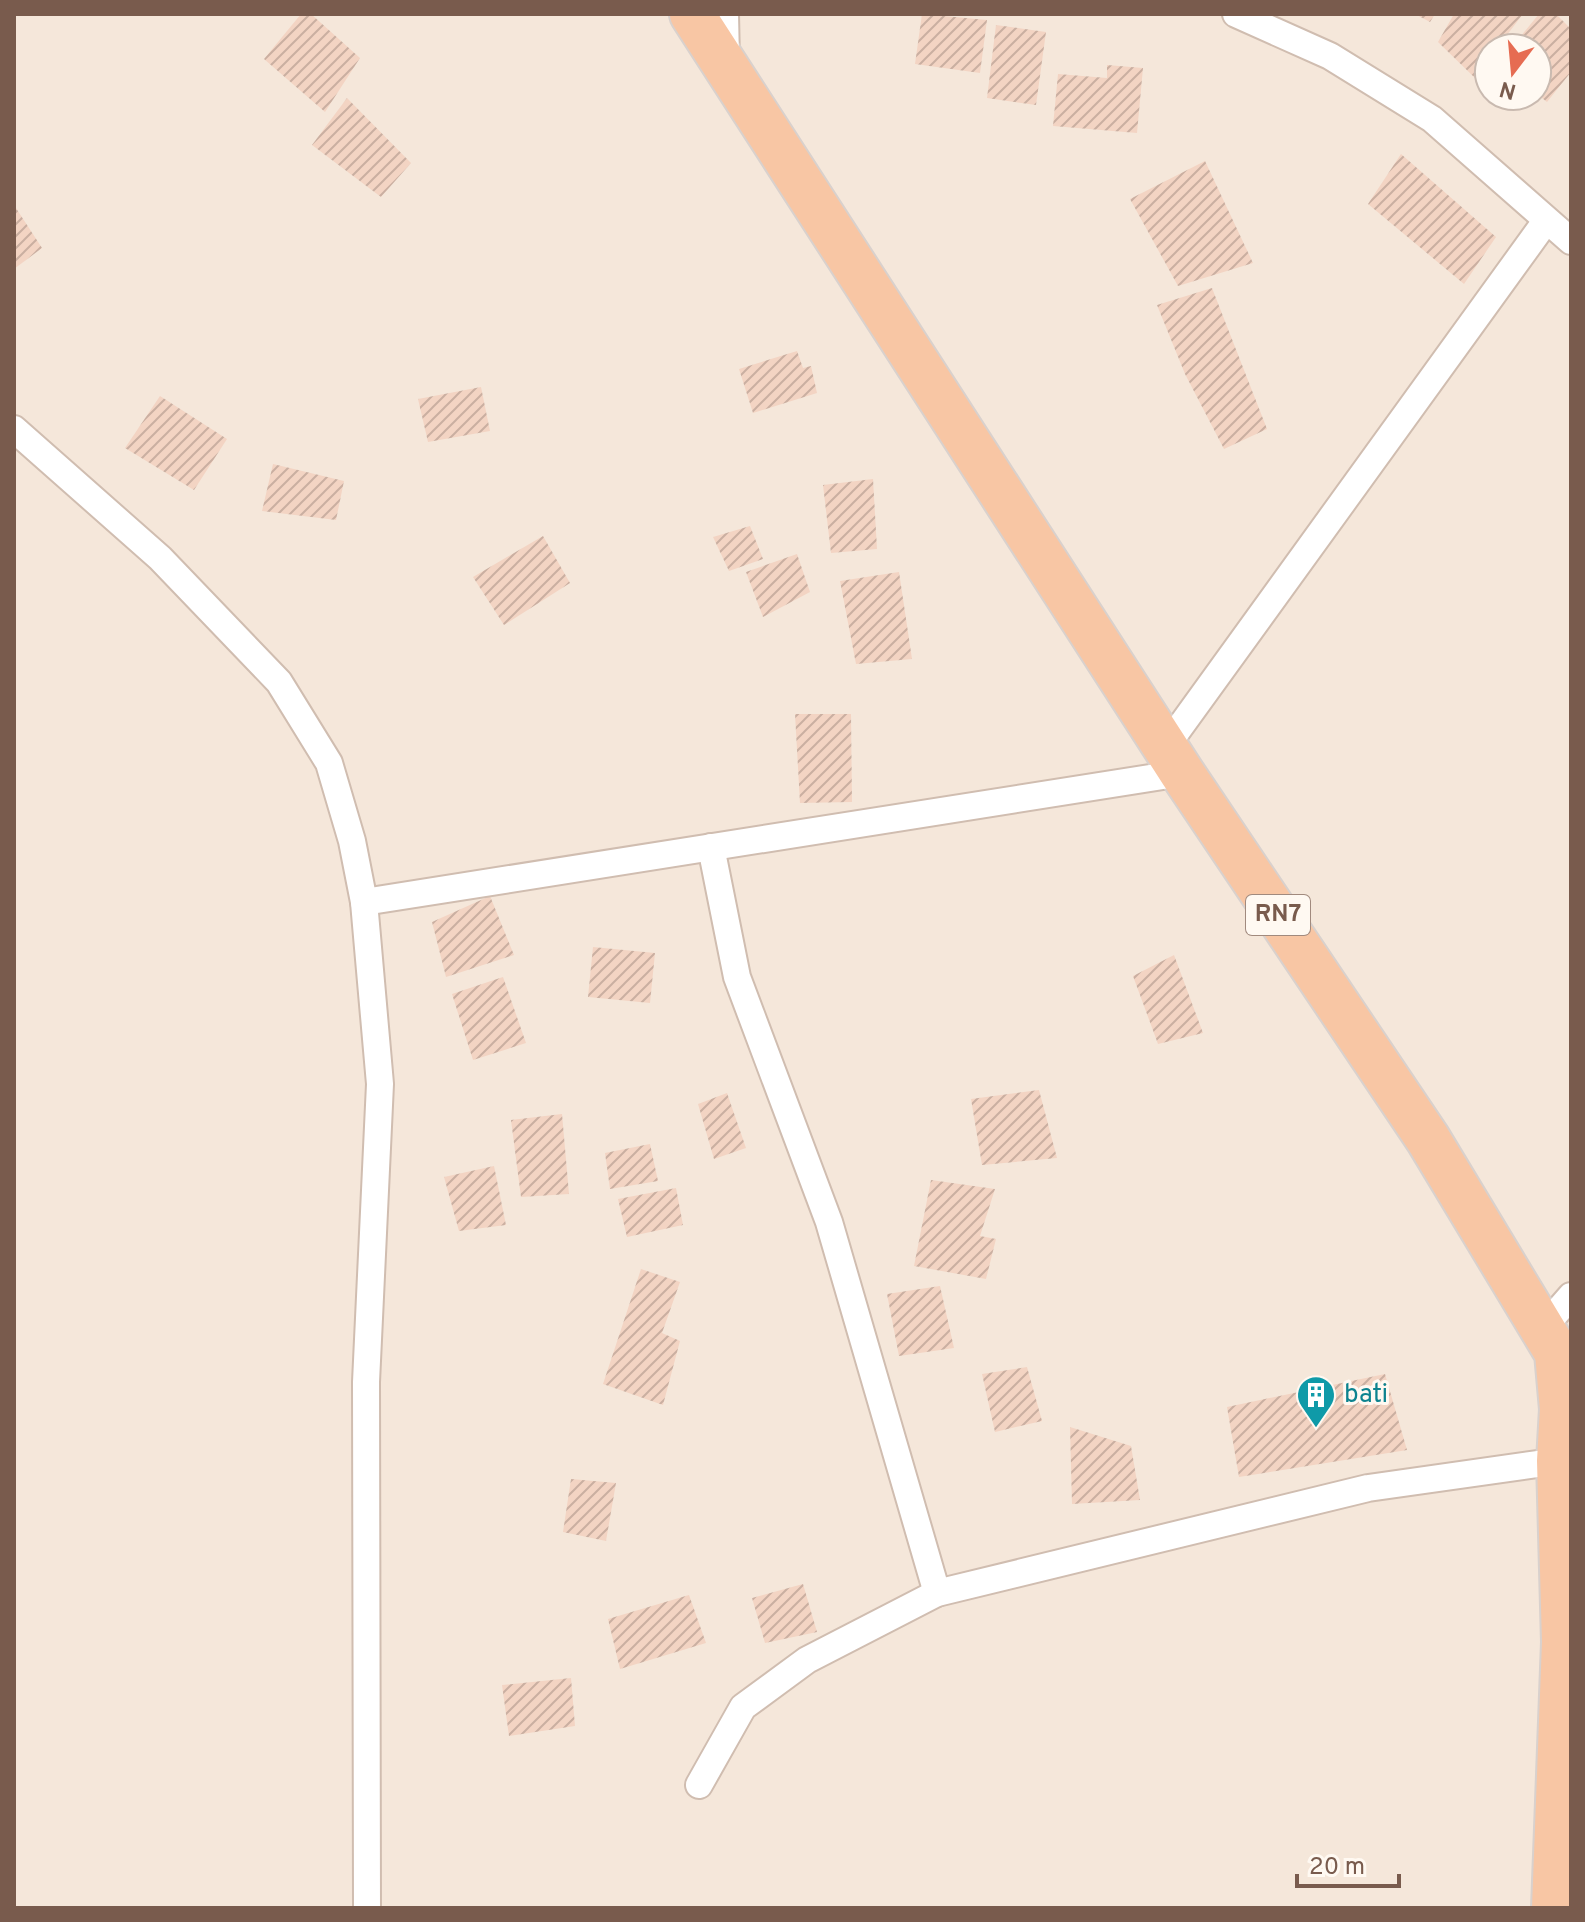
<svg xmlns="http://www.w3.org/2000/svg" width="1585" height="1922" font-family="Overpass,sans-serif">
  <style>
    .residential { fill: #f5e7da; fill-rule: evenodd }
    .building { fill: url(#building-hatch) }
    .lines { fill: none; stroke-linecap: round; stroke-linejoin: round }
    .minor-casing { stroke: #d0bdb0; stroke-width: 30 }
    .trunk-casing { stroke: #d9d1cd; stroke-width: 48 }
    .minor { stroke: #fff; stroke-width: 26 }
    .trunk { stroke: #f8c6a4; stroke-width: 44 }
    .labels { text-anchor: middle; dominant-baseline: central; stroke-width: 6; stroke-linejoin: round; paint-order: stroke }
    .shield { fill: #fff9f2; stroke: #a18a7e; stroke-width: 2 }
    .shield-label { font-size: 24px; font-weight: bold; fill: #795b4d }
    .culture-label { font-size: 26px; fill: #0d838f; stroke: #fff9f2; text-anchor: start }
  </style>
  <defs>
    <pattern id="building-hatch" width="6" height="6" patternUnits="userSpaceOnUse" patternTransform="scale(2)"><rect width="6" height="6" fill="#f3d4c3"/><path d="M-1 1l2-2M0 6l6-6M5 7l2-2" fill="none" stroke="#caafa1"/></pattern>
  </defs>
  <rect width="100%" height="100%" fill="#fdf5ec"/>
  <path class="residential" d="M14 14H1571V1908H14ZM1489 48H1537V96H1489Z"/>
  <g class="building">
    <path d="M301 14H311L360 58 325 112 264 59Z"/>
    <path d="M922 14 987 20 980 73 915 64Z"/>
    <path d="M1415 14H1435L1430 22Z"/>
    <path d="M1454 14H1523L1497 48H1489V59L1475 78 1438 42Z"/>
    <path d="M1539 14H1556L1571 29V72L1547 102 1537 94V48H1511Z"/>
    <path d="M996 25 1046 32 1036 105 987 98Z"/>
    <path d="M1107 65 1143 68 1137 133 1053 126 1058 74 1107 78Z"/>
    <path d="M347 98 411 163 381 197 312 145Z"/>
    <path d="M1401 154 1496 237 1464 284 1368 204Z"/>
    <path d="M1205 161 1253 263 1178 286 1130 199Z"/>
    <path d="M14 205 42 248 14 269Z"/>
    <path d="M1212 288 1267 429 1224 449 1185 374 1157 305Z"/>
    <path d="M797 351 803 368 811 366 817 393 753 413 739 369Z"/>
    <path d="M481 387 490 431 428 442 418 399Z"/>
    <path d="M160 396 227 439 194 490 125 448Z"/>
    <path d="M273 464 344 481 336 520 262 511Z"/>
    <path d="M873 479 877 549 831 553 823 485Z"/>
    <path d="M750 526 763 559 729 571 713 537Z"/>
    <path d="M543 536 570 583 504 625 473 577Z"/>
    <path d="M797 554 810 592 763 617 746 572Z"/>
    <path d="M899 572 912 659 856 664 840 581Z"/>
    <path d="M795 714H851L852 802 800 803Z"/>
    <path d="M490 896 514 955 446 977 432 922Z"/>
    <path d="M593 947 655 953 650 1003 588 997Z"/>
    <path d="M1174 955 1203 1033 1158 1044 1133 976Z"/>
    <path d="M503 977 526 1043 473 1060 452 994Z"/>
    <path d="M1039 1090 1057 1158 982 1165 971 1099Z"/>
    <path d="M727 1093 746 1148 714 1159 698 1104Z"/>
    <path d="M562 1114 569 1194 521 1197 511 1120Z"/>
    <path d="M650 1144 658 1181 610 1189 605 1153Z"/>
    <path d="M494 1166 506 1225 459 1231 444 1177Z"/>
    <path d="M931 1180 995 1189 980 1236 996 1239 986 1279 914 1266Z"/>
    <path d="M676 1188 683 1225 627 1237 618 1199Z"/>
    <path d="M641 1269 680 1282 662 1333 680 1341 663 1405 603 1384Z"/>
    <path d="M940 1286 954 1348 899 1356 887 1294Z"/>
    <path d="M1027 1367 1042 1421 995 1432 982 1374Z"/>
    <path d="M1385 1374 1407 1450 1239 1477 1227 1407Z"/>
    <path d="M1070 1427 1131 1446 1140 1500 1072 1504Z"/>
    <path d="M571 1479 616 1483 606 1541 563 1532Z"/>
    <path d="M803 1584 817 1632 765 1643 752 1598Z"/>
    <path d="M689 1595 706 1643 620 1669 608 1619Z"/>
    <path d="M571 1678 575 1726 509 1736 502 1685Z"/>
  </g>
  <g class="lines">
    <defs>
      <g id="minor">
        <path d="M725 14 726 60"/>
        <path d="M1236 14 1330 56 1432 119 1571 241"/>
        <path d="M14 429 160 558 279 682 329 763 352 841 364 902 380 1084 366 1382 367 1908"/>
        <path d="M1167 745 1546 221"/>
        <path d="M711 847 737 977 829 1222 937 1593"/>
        <path d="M364 902 1182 773"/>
        <path d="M1543 1328 1571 1296"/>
        <path d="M699 1785 743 1707 807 1660 937 1593 1368 1488 1559 1461"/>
      </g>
      <path id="trunk" d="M692 14 1182 773 1428 1139 1557 1353 1562 1409 1559 1461 1564 1642 1554 1908"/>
    </defs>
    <use href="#minor" class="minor-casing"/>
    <use href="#trunk" class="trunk-casing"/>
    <use href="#minor" class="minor"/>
    <use href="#trunk" class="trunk"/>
  </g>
  <defs>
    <symbol id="building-pin" viewBox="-11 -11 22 30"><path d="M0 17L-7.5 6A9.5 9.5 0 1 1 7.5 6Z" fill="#0f9aa8" stroke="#fff9f2"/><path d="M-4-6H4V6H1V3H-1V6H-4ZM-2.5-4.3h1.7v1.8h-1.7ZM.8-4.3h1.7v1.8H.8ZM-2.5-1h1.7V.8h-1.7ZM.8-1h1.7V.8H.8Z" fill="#fff"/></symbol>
  </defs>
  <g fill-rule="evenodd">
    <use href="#building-pin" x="1294" y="1373" width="44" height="60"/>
  </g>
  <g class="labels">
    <rect class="shield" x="1246" y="895" width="64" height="40" rx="6"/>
    <g class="shield-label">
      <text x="1278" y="915">RN7</text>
    </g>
    <g class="culture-label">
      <text x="1344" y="1395">bati</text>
    </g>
  </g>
  <rect width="1585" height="1922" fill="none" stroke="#795b4d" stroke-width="32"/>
  <g transform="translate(1513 72) rotate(196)"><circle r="38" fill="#fff9f2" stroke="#c9bab0" stroke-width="2"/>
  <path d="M0-6L14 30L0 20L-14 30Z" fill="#e66c52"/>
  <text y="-12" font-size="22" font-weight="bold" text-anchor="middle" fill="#795b4d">N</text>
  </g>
  <path d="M1297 1874v12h102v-12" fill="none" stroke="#795b4d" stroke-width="4"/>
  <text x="1309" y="1874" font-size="24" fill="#795b4d" stroke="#fff9f2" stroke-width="6" paint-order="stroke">20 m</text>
</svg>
